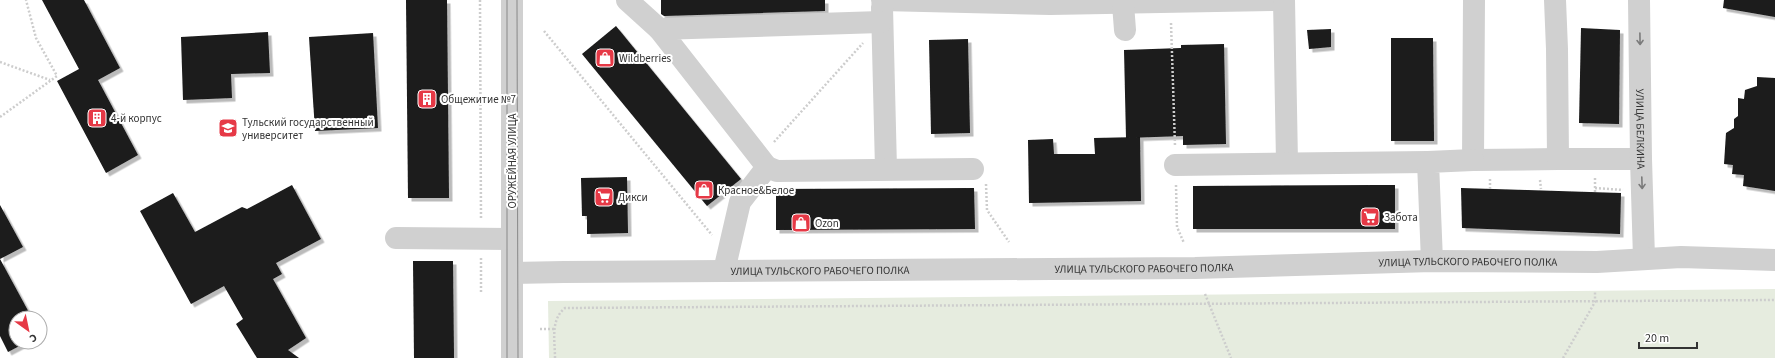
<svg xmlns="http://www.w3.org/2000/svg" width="1775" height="358" font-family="'Source Sans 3',sans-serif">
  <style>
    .green { fill: #e6ecdf }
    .building { fill: #1a1a1a; filter: url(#shadow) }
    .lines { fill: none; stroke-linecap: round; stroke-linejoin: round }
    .path { stroke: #cdcdcd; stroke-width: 2.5; stroke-dasharray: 2 2; stroke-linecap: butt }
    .minor { stroke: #d0d0d0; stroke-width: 22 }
    .tram { stroke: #888; stroke-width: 1 }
    .oneway { stroke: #7a7a7a }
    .labels { text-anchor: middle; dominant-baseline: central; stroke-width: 4; stroke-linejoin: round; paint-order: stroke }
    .poi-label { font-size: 11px; fill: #333; stroke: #fff; text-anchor: start }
    .street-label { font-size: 11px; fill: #333; stroke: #fff }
  </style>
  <defs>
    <filter id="shadow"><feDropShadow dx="3.5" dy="3.5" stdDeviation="0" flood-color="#0004"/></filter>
  </defs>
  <rect width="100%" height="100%" fill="#fff"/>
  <path class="green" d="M1775 289V358H549L548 301Z"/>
  <g class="building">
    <path d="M42 0H84L120 68 98 80 138 155 106 173 57 81 79 69Z"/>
    <path d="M406 0H447L449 198H408Z"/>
    <path d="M661 0H825V11L664 16 661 14Z"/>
    <path d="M1724 0H1775V17L1723 8Z"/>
    <path d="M616 26 741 179 707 206 582 54Z"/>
    <path d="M1581 28 1620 30 1619 124 1579 123Z"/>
    <path d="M1331 29V47L1309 49 1307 30Z"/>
    <path d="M268 32 270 73 231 74 232 98 183 100 181 37Z"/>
    <path d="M373 33 378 128 315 131 309 37Z"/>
    <path d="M1391 38H1433L1434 141H1391Z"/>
    <path d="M968 39 970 133 931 134 929 40Z"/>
    <path d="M1224 44 1226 144 1183 145V136L1126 138 1124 50 1181 48V45Z"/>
    <path d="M1757 77 1775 78V191L1743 186 1744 175 1732 174 1733 165 1724 164 1726 133 1734 128V119L1738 116V98L1744 99 1745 90 1757 86Z"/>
    <path d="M1140 137 1141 201 1029 203 1028 140 1053 139 1054 154H1095L1094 138Z"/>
    <path d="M627 177 628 233 587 234V216H582L581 178Z"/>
    <path d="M292 185 321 239 276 263 282 274 273 279 306 338 288 350 299 358H257L236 324 243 319 224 286 191 304 140 211 173 193 195 232 242 207 247 209Z"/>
    <path d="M1378 185H1395V229H1193V186Z"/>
    <path d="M974 188 975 229 776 230V189Z"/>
    <path d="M1461 188 1621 193 1620 234 1462 228Z"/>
    <path d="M0 205 23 247 0 259 32 318H16V342H27L8 352 0 336Z"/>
    <path d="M413 261H453L454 358H414Z"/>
  </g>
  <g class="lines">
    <g class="path">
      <path d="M480 0 481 219"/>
      <path d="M1171 23 1175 146"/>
      <path d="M544 31 712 235"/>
      <path d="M0 62 50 80"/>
      <path d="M0 117 57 76 36 38 26 0"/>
      <path d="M774 142 863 43"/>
      <path d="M1595 178V192"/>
      <path d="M1490 179V189"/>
      <path d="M1540 180 1541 189"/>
      <path d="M986 184 987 210 1009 242"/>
      <path d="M1176 185 1177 227 1184 243"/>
      <path d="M1595 188 1623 190"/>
      <path d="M481 258V294"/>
      <path d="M1205 294 1231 358"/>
      <path d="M540 329H555"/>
      <path d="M555 358C555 341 550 320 565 308L1775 300"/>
      <path d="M1563 358 1595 302V291"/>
    </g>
    <g class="minor">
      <path d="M512 0V358"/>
      <path d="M627 0 659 29"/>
      <path d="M882 0 1050 4 1274 0"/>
      <path d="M1284 0 1287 162"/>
      <path d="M1474 0 1473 160 1558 159"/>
      <path d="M1555 0 1557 49 1558 159H1641"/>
      <path id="s1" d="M1639 0 1641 159 1644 258"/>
      <path d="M1123 4 1125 30"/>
      <path d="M882 7 886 169"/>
      <path d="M1175 165 1428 162"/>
      <path d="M767 167 659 29 881 22"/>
      <path d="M396 238 512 239"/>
      <path d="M1432 261 1428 162 1473 160"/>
      <path d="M724 271 740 202 767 167 777 171 973 169"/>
      <path id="s2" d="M512 273 564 272 1195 268 1432 261 1597 262 1681 257 1775 260"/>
    </g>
    <g class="tram">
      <path d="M517 0 518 358"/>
      <path d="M507 358V0"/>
    </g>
  </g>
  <defs><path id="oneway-shaft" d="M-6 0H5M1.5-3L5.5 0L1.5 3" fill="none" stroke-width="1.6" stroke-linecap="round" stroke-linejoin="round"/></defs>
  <g class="oneway">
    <use href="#oneway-shaft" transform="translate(1640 39) rotate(89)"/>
    <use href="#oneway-shaft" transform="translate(1642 183) rotate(88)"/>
  </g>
  <defs>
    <symbol id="shop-square" viewBox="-11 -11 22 22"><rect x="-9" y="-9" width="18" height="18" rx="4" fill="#e63946" stroke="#fff"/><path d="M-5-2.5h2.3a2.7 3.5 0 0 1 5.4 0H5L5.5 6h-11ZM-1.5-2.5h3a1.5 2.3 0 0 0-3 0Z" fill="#fff"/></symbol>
    <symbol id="building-square" viewBox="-11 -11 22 22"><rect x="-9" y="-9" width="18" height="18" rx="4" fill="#e63946" stroke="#fff"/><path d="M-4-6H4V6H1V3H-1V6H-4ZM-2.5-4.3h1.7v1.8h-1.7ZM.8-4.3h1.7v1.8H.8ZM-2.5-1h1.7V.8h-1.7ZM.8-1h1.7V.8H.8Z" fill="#fff"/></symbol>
    <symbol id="university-square" viewBox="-11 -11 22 22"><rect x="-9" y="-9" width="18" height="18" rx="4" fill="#e63946" stroke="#fff"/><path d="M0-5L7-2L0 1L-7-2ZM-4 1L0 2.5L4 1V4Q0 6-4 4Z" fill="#fff"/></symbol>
    <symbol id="supermarket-square" viewBox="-11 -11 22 22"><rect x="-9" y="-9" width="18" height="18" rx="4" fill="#e63946" stroke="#fff"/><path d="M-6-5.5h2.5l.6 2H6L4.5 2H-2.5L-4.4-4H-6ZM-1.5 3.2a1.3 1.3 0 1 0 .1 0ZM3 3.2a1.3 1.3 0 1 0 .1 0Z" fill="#fff"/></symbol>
  </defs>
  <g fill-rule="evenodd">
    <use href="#shop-square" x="594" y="47" width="22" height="22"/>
    <use href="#building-square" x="416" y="88" width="22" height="22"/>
    <use href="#building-square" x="86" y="107" width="22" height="22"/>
    <use href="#university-square" x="217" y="117" width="22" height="22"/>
    <use href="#shop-square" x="693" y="179" width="22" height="22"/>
    <use href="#supermarket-square" x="593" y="186" width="22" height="22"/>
    <use href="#supermarket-square" x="1359" y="206" width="22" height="22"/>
    <use href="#shop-square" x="790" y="212" width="22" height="22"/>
  </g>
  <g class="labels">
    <g class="poi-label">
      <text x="619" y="58">Wildberries</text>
      <text x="441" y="99">Общежитие №7</text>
      <text x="111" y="118">4-й корпус</text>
      <text x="242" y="122">Тульский государственный<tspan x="242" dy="13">университет</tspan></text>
      <text x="718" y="190">Красное&amp;Белое</text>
      <text x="618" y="197">Дикси</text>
      <text x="1384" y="217">Забота</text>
      <text x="815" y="223">Ozon</text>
    </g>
    <g class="street-label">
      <text stroke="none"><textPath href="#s1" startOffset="129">УЛИЦА БЕЛКИНА</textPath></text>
      <text transform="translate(512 161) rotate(-90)">ОРУЖЕЙНАЯ УЛИЦА</text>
      <text stroke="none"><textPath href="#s2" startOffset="956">УЛИЦА ТУЛЬСКОГО РАБОЧЕГО ПОЛКА</textPath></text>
      <text stroke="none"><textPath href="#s2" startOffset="632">УЛИЦА ТУЛЬСКОГО РАБОЧЕГО ПОЛКА</textPath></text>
      <text stroke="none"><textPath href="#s2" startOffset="308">УЛИЦА ТУЛЬСКОГО РАБОЧЕГО ПОЛКА</textPath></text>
    </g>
  </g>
  <g transform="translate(28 330) rotate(147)"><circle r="19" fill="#ffffff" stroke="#adadad"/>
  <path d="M0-3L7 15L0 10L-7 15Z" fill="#e63946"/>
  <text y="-6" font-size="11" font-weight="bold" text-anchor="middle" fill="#333333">С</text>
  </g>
  <path d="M1639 342v6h58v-6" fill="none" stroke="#333333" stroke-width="2"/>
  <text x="1645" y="342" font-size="12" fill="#333333" stroke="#ffffff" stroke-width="3" paint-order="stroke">20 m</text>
</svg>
